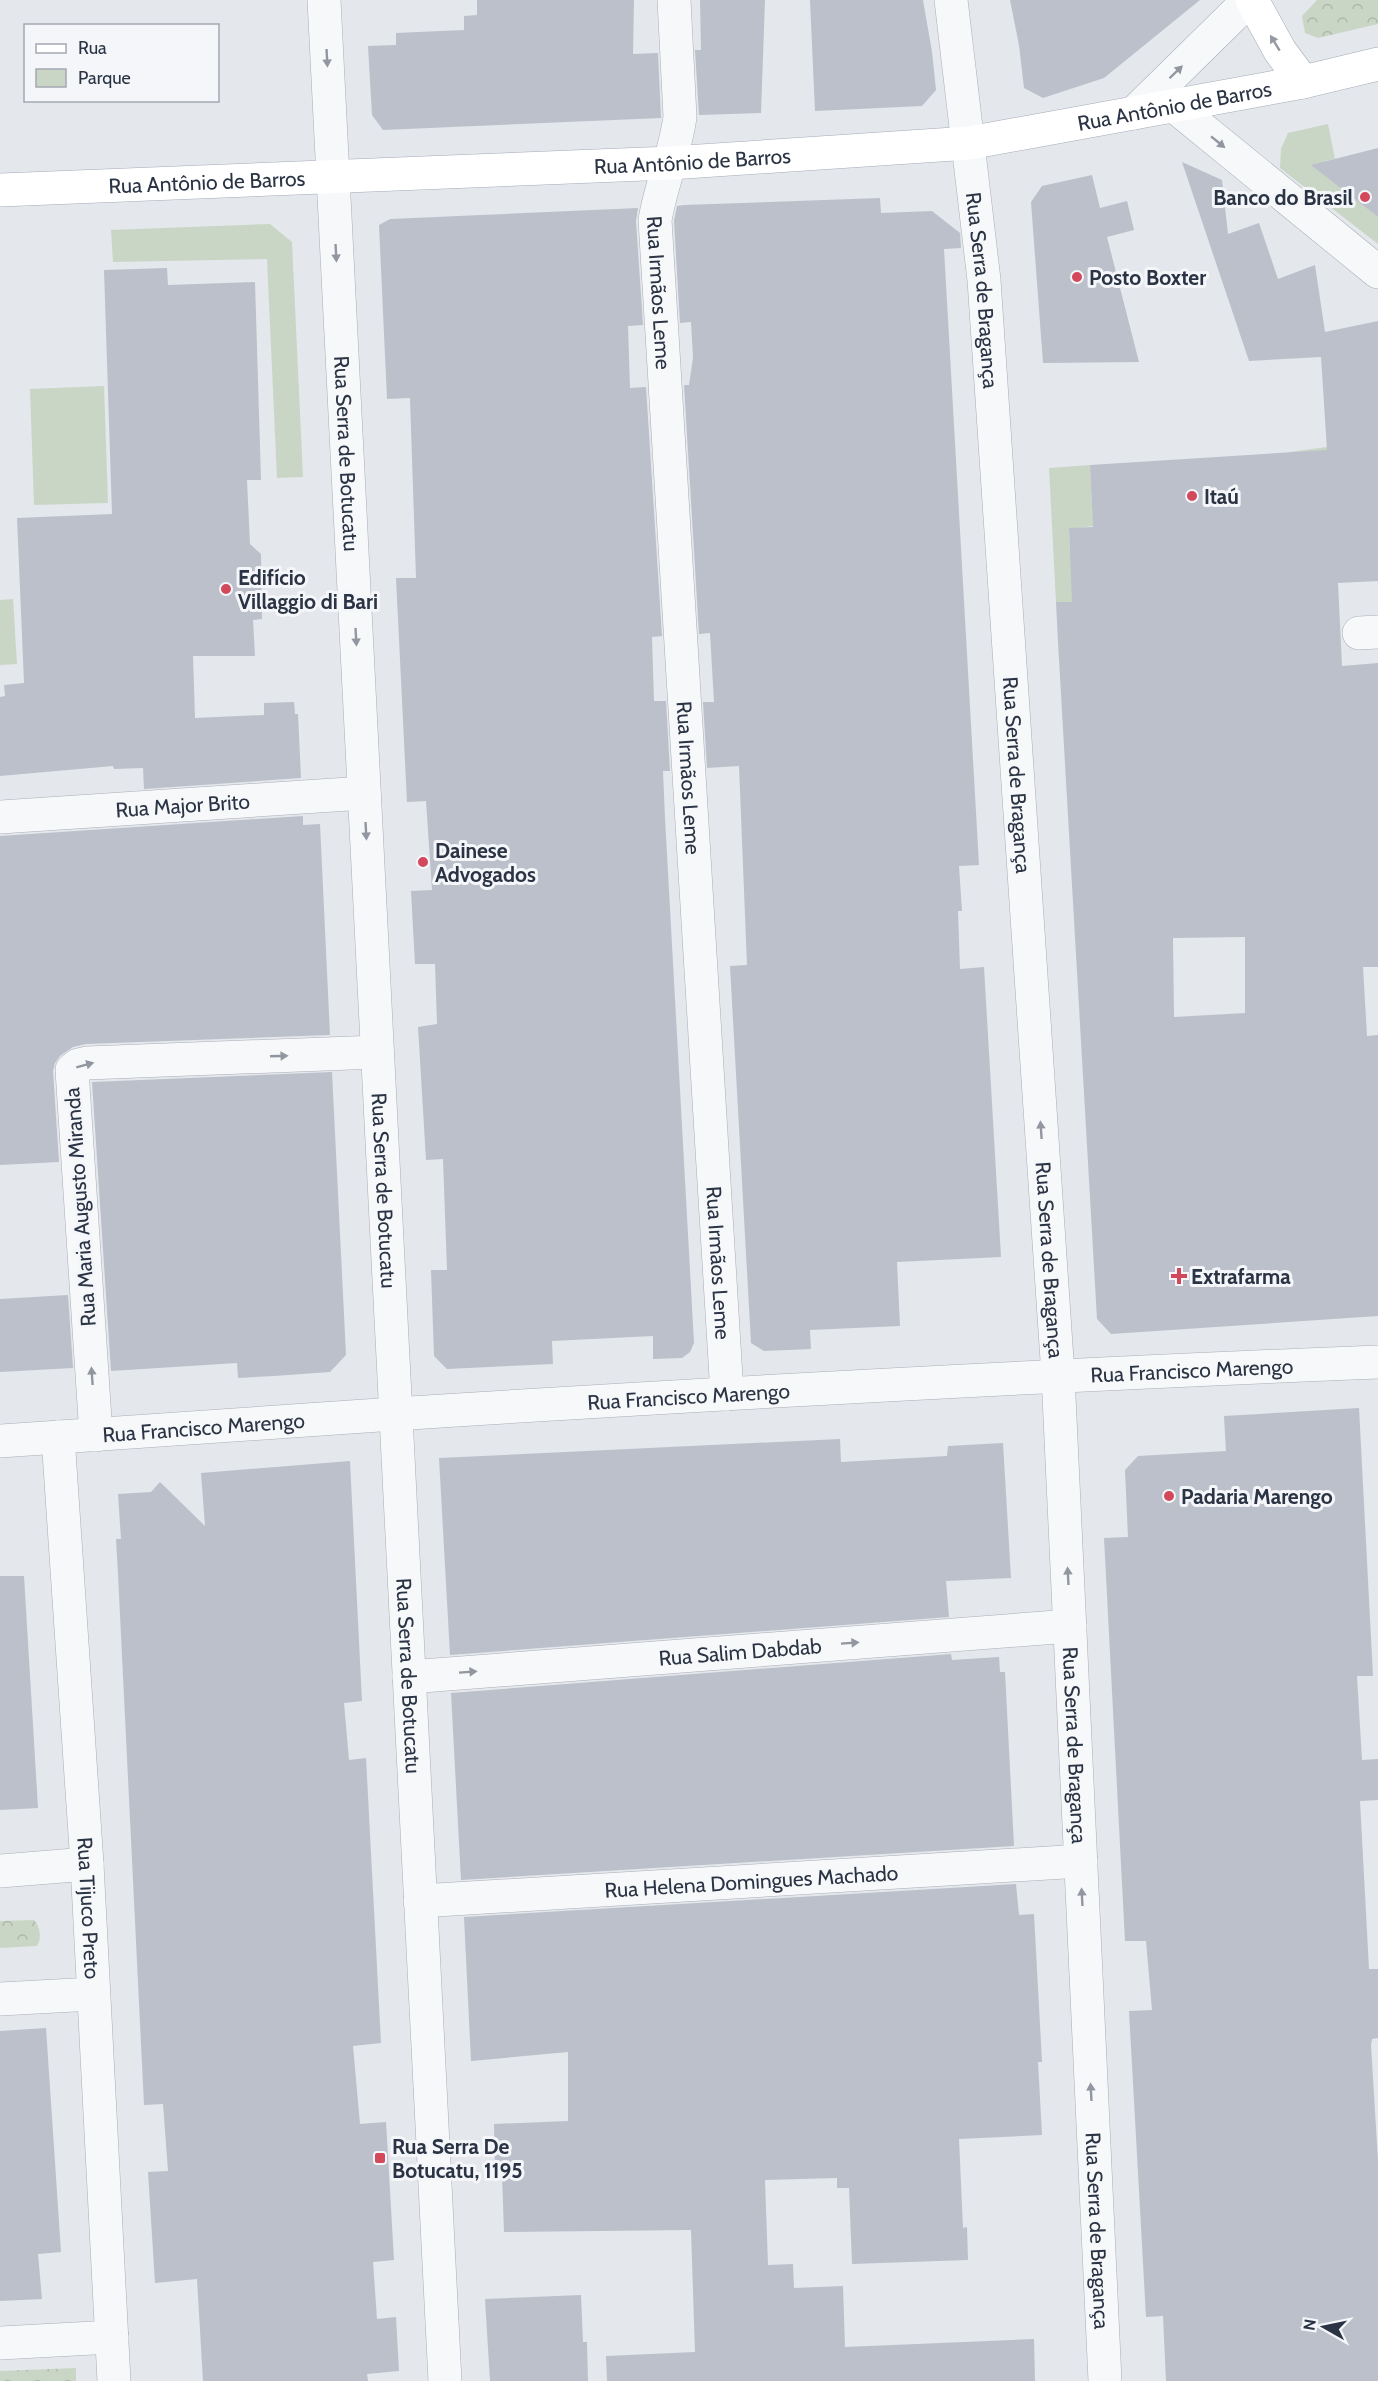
<svg xmlns="http://www.w3.org/2000/svg" width="1378" height="2381" font-family="Cabin,sans-serif">
  <style>
    .green { fill: #c9d6c5 }
    .forest { fill: url(#forest-crowns) }
    .building { fill: #bbc0ca; fill-rule: evenodd }
    .lines { fill: none; stroke-linecap: round; stroke-linejoin: round }
    .minor-casing { stroke: #a9aeb7; stroke-width: 34 }
    .major-casing { stroke: #a3abb8; stroke-width: 34 }
    .minor { stroke: #f7f8fa; stroke-width: 33 }
    .major { stroke: #fff; stroke-width: 33 }
    .oneway { fill: #959aa2 }
    .oneway2 { fill: #9196a0 }
    .poi-dot { fill: #d1495b; stroke: #f4f6f9; stroke-width: 2 }
    .labels { text-anchor: middle; dominant-baseline: central; stroke-width: 6; stroke-linejoin: round; paint-order: stroke }
    .street-label { font-size: 21px; fill: #2b3445; stroke: #f4f6f9 }
    .poi-label { font-size: 21px; font-weight: bold; fill: #2b3445; stroke: #f4f6f9; text-anchor: start }
  </style>
  <defs>
    <pattern id="forest-crowns" width="20" height="18" patternUnits="userSpaceOnUse" patternTransform="scale(1.5)"><rect width="20" height="18" fill="#c9d6c5"/><path d="M2 6a3 3 0 1 1 6 0M12 15a3 3 0 1 1 6 0" fill="none" stroke="#adb8ab"/></pattern>
  </defs>
  <rect width="100%" height="100%" fill="#e4e7ec"/>
  <g class="green">
    <path d="M1328 124 1335 159 1325 161 1322 165 1326 176 1378 217V244L1280 168 1281 149 1288 133Z"/>
    <path d="M270 224 292 242 303 477 277 478 267 259 113 262 111 230Z"/>
    <path d="M104 386 108 503 34 505 30 389Z"/>
    <path d="M1327 447 1339 606 1056 602 1049 468 1090 465 1093 526 1069 529 1070 553 1290 452Z"/>
    <path d="M13 599 17 664 0 665V600Z"/>
  </g>
  <g class="forest">
    <path d="M1317 0H1378V24L1318 38 1305 33 1302 16Z"/>
    <path d="M34 1920C40 1926 42 1939 37 1946L0 1948V1921Z"/>
    <path d="M76 2368V2381H0V2371Z"/>
  </g>
  <g class="building">
    <path d="M477 0H634L633 54 658 53 661 118 383 130 372 115 368 46 396 45V33L464 30V16L477 15Z"/>
    <path d="M700 0H765L761 113 699 115 695 50H701Z"/>
    <path d="M810 0H923L932 52 936 90 922 106 815 111Z"/>
    <path d="M1010 0H1200L1104 78 1043 98 1024 88 1019 45Z"/>
    <path d="M1378 148V217L1311 165Z"/>
    <path d="M1182 162 1222 180 1228 234 1259 223 1278 279 1315 265 1325 332 1378 321V581L1338 583 1342 666 1378 663V967H1363L1367 1036 1378 1035V1316L1111 1334 1097 1319 1058 642 1056 602H1072L1069 528 1093 527 1090 465 1327 450 1321 357 1249 361ZM1245 937V1013L1174 1017 1173 938Z"/>
    <path d="M1092 175 1100 208 1127 201 1134 230 1107 237 1139 362 1043 363 1031 202 1042 186Z"/>
    <path d="M880 198 881 213 932 211 960 233 961 248 944 249 979 865 959 866 962 911H958L960 969 984 967 1001 1257 897 1262 900 1326 810 1330 811 1349 764 1351 751 1343 730 966 747 965 739 766 707 768 703 702H714L710 633 699 634 684 385H689L693 358 691 322 680 323 674 221 677 206 684 205Z"/>
    <path d="M638 208 636 221 643 325 628 326 630 388 646 387 662 636 652 637 654 701H666L670 771H663L665 818 694 1343 690 1352 682 1358 653 1359V1336L552 1341 553 1364 447 1369 434 1356 431 1270H447L443 1159 426 1160 418 1027 437 1024 435 964H415L411 891 432 890 426 801 407 802 396 578H416L410 398 387 399 379 225 390 219Z"/>
    <path d="M167 268 168 285 255 282 261 480H247L250 544 261 554 262 619 253 620 255 656H193L195 718 264 715V703L294 702 295 714H298L301 778 144 789 143 768 114 769 113 766 0 776V697L5 696 4 685 24 683 17 518 112 514 104 270Z"/>
    <path d="M303 816V825L320 824 330 1035 86 1044 73 1047 60 1056 55 1063 53 1071 59 1162 0 1165V836Z"/>
    <path d="M332 1072 346 1355 330 1372 274 1376 238 1378 237 1363 111 1371 92 1082Z"/>
    <path d="M68 1295 73 1368 0 1372V1299Z"/>
    <path d="M1359 1408 1373 1676H1357L1362 1760 1378 1759V1800L1360 1801 1369 1969H1378V2038L1372 2039 1371 2045 1378 2161V2381H1166L1163 2316 1146 2317 1129 2011 1152 2010 1146 1941H1125L1104 1538 1128 1537 1125 1470 1138 1456 1226 1451 1224 1416Z"/>
    <path d="M840 1439 841 1462 947 1456 948 1446 1003 1443 1011 1578 946 1581 949 1617 450 1655 439 1458Z"/>
    <path d="M350 1461 362 1701 344 1703 349 1760 366 1758 381 2043 353 2046 360 2124 386 2122 394 2260 373 2262 377 2319 396 2317 399 2371 367 2374 368 2381H203L197 2279 155 2283 148 2172 168 2171 163 2104 144 2105 118 1574 116 1539H121L118 1494 151 1492 160 1482 205 1526 201 1473Z"/>
    <path d="M0 1576H24L38 1808 0 1810Z"/>
    <path d="M951 1654 952 1660 999 1657 1000 1672H1005L1014 1846 461 1880 451 1693Z"/>
    <path d="M1016 1884 1019 1915 1034 1914 1042 2062H1038L1042 2135 959 2139 963 2228 967 2227 968 2260 852 2264 849 2188H837V2178L765 2180 768 2265 793 2264 794 2288 843 2286 845 2347 1034 2339 1035 2381H607L606 2356 695 2352 691 2230 504 2232 502 2174 495 2175 494 2124 568 2121V2052L471 2061 464 1917Z"/>
    <path d="M46 2028 61 2252 38 2254 42 2299 0 2301V2031Z"/>
    <path d="M581 2295 583 2342H587L588 2381H490L485 2299Z"/>
  </g>
  <g class="lines">
    <defs>
      <g id="minor">
        <path id="s1" d="M324 0 445 2381"/>
        <path id="s2" d="M674 0 680 117C675 153 661 185 655 220L727 1394"/>
        <path id="s3" d="M951 0 984 280 1058 1375 1105 2381"/>
        <path d="M1173 105 1378 272"/>
        <path d="M1134 113 1249 0"/>
        <path d="M1359 633 1378 632"/>
        <path id="s4" d="M0 817 364 793"/>
        <path d="M96 1435 72 1070 78 1065 87 1063 377 1052"/>
        <path id="s5" d="M58 1437 87 1864 114 2381"/>
        <path id="s6" d="M0 1441C132 1433 263 1422 394 1414 722 1393 1050 1375 1378 1362"/>
        <path id="s7" d="M409 1677 1070 1626"/>
        <path d="M0 1871 87 1864"/>
        <path id="s8" d="M420 1901 1081 1861"/>
        <path d="M0 1999 93 1994"/>
        <path d="M0 2343 112 2337"/>
      </g>
      <g id="major">
        <path d="M1252 0 1280 51 1303 82"/>
        <path id="s9" d="M0 190 670 163 969 143 1303 82 1378 64"/>
      </g>
    </defs>
    <use href="#minor" class="minor-casing"/>
    <use href="#major" class="major-casing"/>
    <use href="#minor" class="minor"/>
    <use href="#major" class="major"/>
  </g>
  <defs><path id="oneway-solid" d="M-6-.8H1V-3.2L6.5 0L1 3.2V.8H-6Z" transform="scale(1.5)"/></defs>
  <use class="oneway" href="#oneway-solid" transform="translate(1275 43) rotate(-121)"/>
  <g class="oneway2">
    <use href="#oneway-solid" transform="translate(327 58) rotate(87)"/>
    <use href="#oneway-solid" transform="translate(1176 72) rotate(-44)"/>
    <use href="#oneway-solid" transform="translate(1218 142) rotate(39)"/>
    <use href="#oneway-solid" transform="translate(336 253) rotate(87)"/>
    <use href="#oneway-solid" transform="translate(356 637) rotate(87)"/>
    <use href="#oneway-solid" transform="translate(366 831) rotate(87)"/>
    <use href="#oneway-solid" transform="translate(279 1056) rotate(-2)"/>
    <use href="#oneway-solid" transform="translate(85 1065) rotate(-15)"/>
    <use href="#oneway-solid" transform="translate(1041 1130) rotate(-94)"/>
    <use href="#oneway-solid" transform="translate(92 1376) rotate(-94)"/>
    <use href="#oneway-solid" transform="translate(1068 1576) rotate(-93)"/>
    <use href="#oneway-solid" transform="translate(850 1643) rotate(-4)"/>
    <use href="#oneway-solid" transform="translate(468 1672) rotate(-4)"/>
    <use href="#oneway-solid" transform="translate(1082 1897) rotate(-93)"/>
    <use href="#oneway-solid" transform="translate(1091 2092) rotate(-93)"/>
  </g>
  <g class="poi-dot">
    <circle cx="1365" cy="197" r="6"/>
    <circle cx="1077" cy="277" r="6"/>
    <circle cx="1192" cy="496" r="6"/>
    <circle cx="226" cy="589" r="6"/>
    <circle cx="423" cy="862" r="6"/>
    <path d="M1176 1267h6v6h6v6h-6v6h-6v-6h-6v-6h6z"/>
    <circle cx="1169" cy="1496" r="6"/>
    <rect x="374" y="2152" width="12" height="12" rx="3"/>
  </g>
  <g class="labels">
    <g class="street-label">
      <text stroke="none"><textPath href="#s9" startOffset="1179">Rua Antônio de Barros</textPath></text>
      <text stroke="none"><textPath href="#s9" startOffset="693">Rua Antônio de Barros</textPath></text>
      <text stroke="none"><textPath href="#s9" startOffset="207">Rua Antônio de Barros</textPath></text>
      <text stroke="none"><textPath href="#s3" startOffset="292">Rua Serra de Bragança</textPath></text>
      <text stroke="none"><textPath href="#s2" startOffset="296">Rua Irmãos Leme</textPath></text>
      <text stroke="none"><textPath href="#s1" startOffset="454">Rua Serra de Botucatu</textPath></text>
      <text stroke="none"><textPath href="#s3" startOffset="778">Rua Serra de Bragança</textPath></text>
      <text stroke="none"><textPath href="#s2" startOffset="782">Rua Irmãos Leme</textPath></text>
      <text stroke="none"><textPath href="#s4" startOffset="183">Rua Major Brito</textPath></text>
      <text stroke="none"><textPath href="#s1" startOffset="1192">Rua Serra de Botucatu</textPath></text>
      <text transform="translate(80 1207) rotate(-94)">Rua Maria Augusto Miranda</text>
      <text stroke="none"><textPath href="#s3" startOffset="1264">Rua Serra de Bragança</textPath></text>
      <text stroke="none"><textPath href="#s2" startOffset="1268">Rua Irmãos Leme</textPath></text>
      <text stroke="none"><textPath href="#s6" startOffset="1194">Rua Francisco Marengo</textPath></text>
      <text stroke="none"><textPath href="#s6" startOffset="690">Rua Francisco Marengo</textPath></text>
      <text stroke="none"><textPath href="#s6" startOffset="204">Rua Francisco Marengo</textPath></text>
      <text stroke="none"><textPath href="#s7" startOffset="332">Rua Salim Dabdab</textPath></text>
      <text stroke="none"><textPath href="#s1" startOffset="1678">Rua Serra de Botucatu</textPath></text>
      <text stroke="none"><textPath href="#s3" startOffset="1750">Rua Serra de Bragança</textPath></text>
      <text stroke="none"><textPath href="#s8" startOffset="332">Rua Helena Domingues Machado</textPath></text>
      <text stroke="none"><textPath href="#s5" startOffset="472">Rua Tijuco Preto</textPath></text>
      <text stroke="none"><textPath href="#s3" startOffset="2236">Rua Serra de Bragança</textPath></text>
    </g>
    <g class="poi-label">
      <text x="1353" y="197" text-anchor="end">Banco do Brasil</text>
      <text x="1089" y="277">Posto Boxter</text>
      <text x="1204" y="496">Itaú</text>
      <text x="238" y="577">Edifício<tspan x="238" dy="24">Villaggio di Bari</tspan></text>
      <text x="435" y="850">Dainese<tspan x="435" dy="24">Advogados</tspan></text>
      <text x="1191" y="1276">Extrafarma</text>
      <text x="1181" y="1496">Padaria Marengo</text>
      <text x="392" y="2146">Rua Serra De<tspan x="392" dy="24">Botucatu, 1195</tspan></text>
    </g>
  </g>
  <rect x="24" y="24" width="195" height="78" fill="#f4f6f9" stroke="#a4a8b1" stroke-width="1.5"/>
  <rect x="36" y="44" width="30" height="9" fill="#ffffff" stroke="#a4a8b1" stroke-width="1.5"/>
  <text x="78" y="54" font-size="18" fill="#2b3445">Rua</text>
  <rect x="36" y="69" width="30" height="18" fill="#c9d6c5" stroke="#a4a8b1" stroke-width="1.5"/>
  <text x="78" y="84" font-size="18" fill="#2b3445">Parque</text>
  <g transform="translate(1324 2327) rotate(279)" stroke="#f4f6f9" stroke-width="4.5" paint-order="stroke">
  <path d="M0-4.5L10 22L0 15L-10 22Z" fill="#2b3445"/>
  <text y="-9" font-size="16" font-weight="bold" text-anchor="middle" fill="#2b3445">N</text>
  </g>
</svg>
